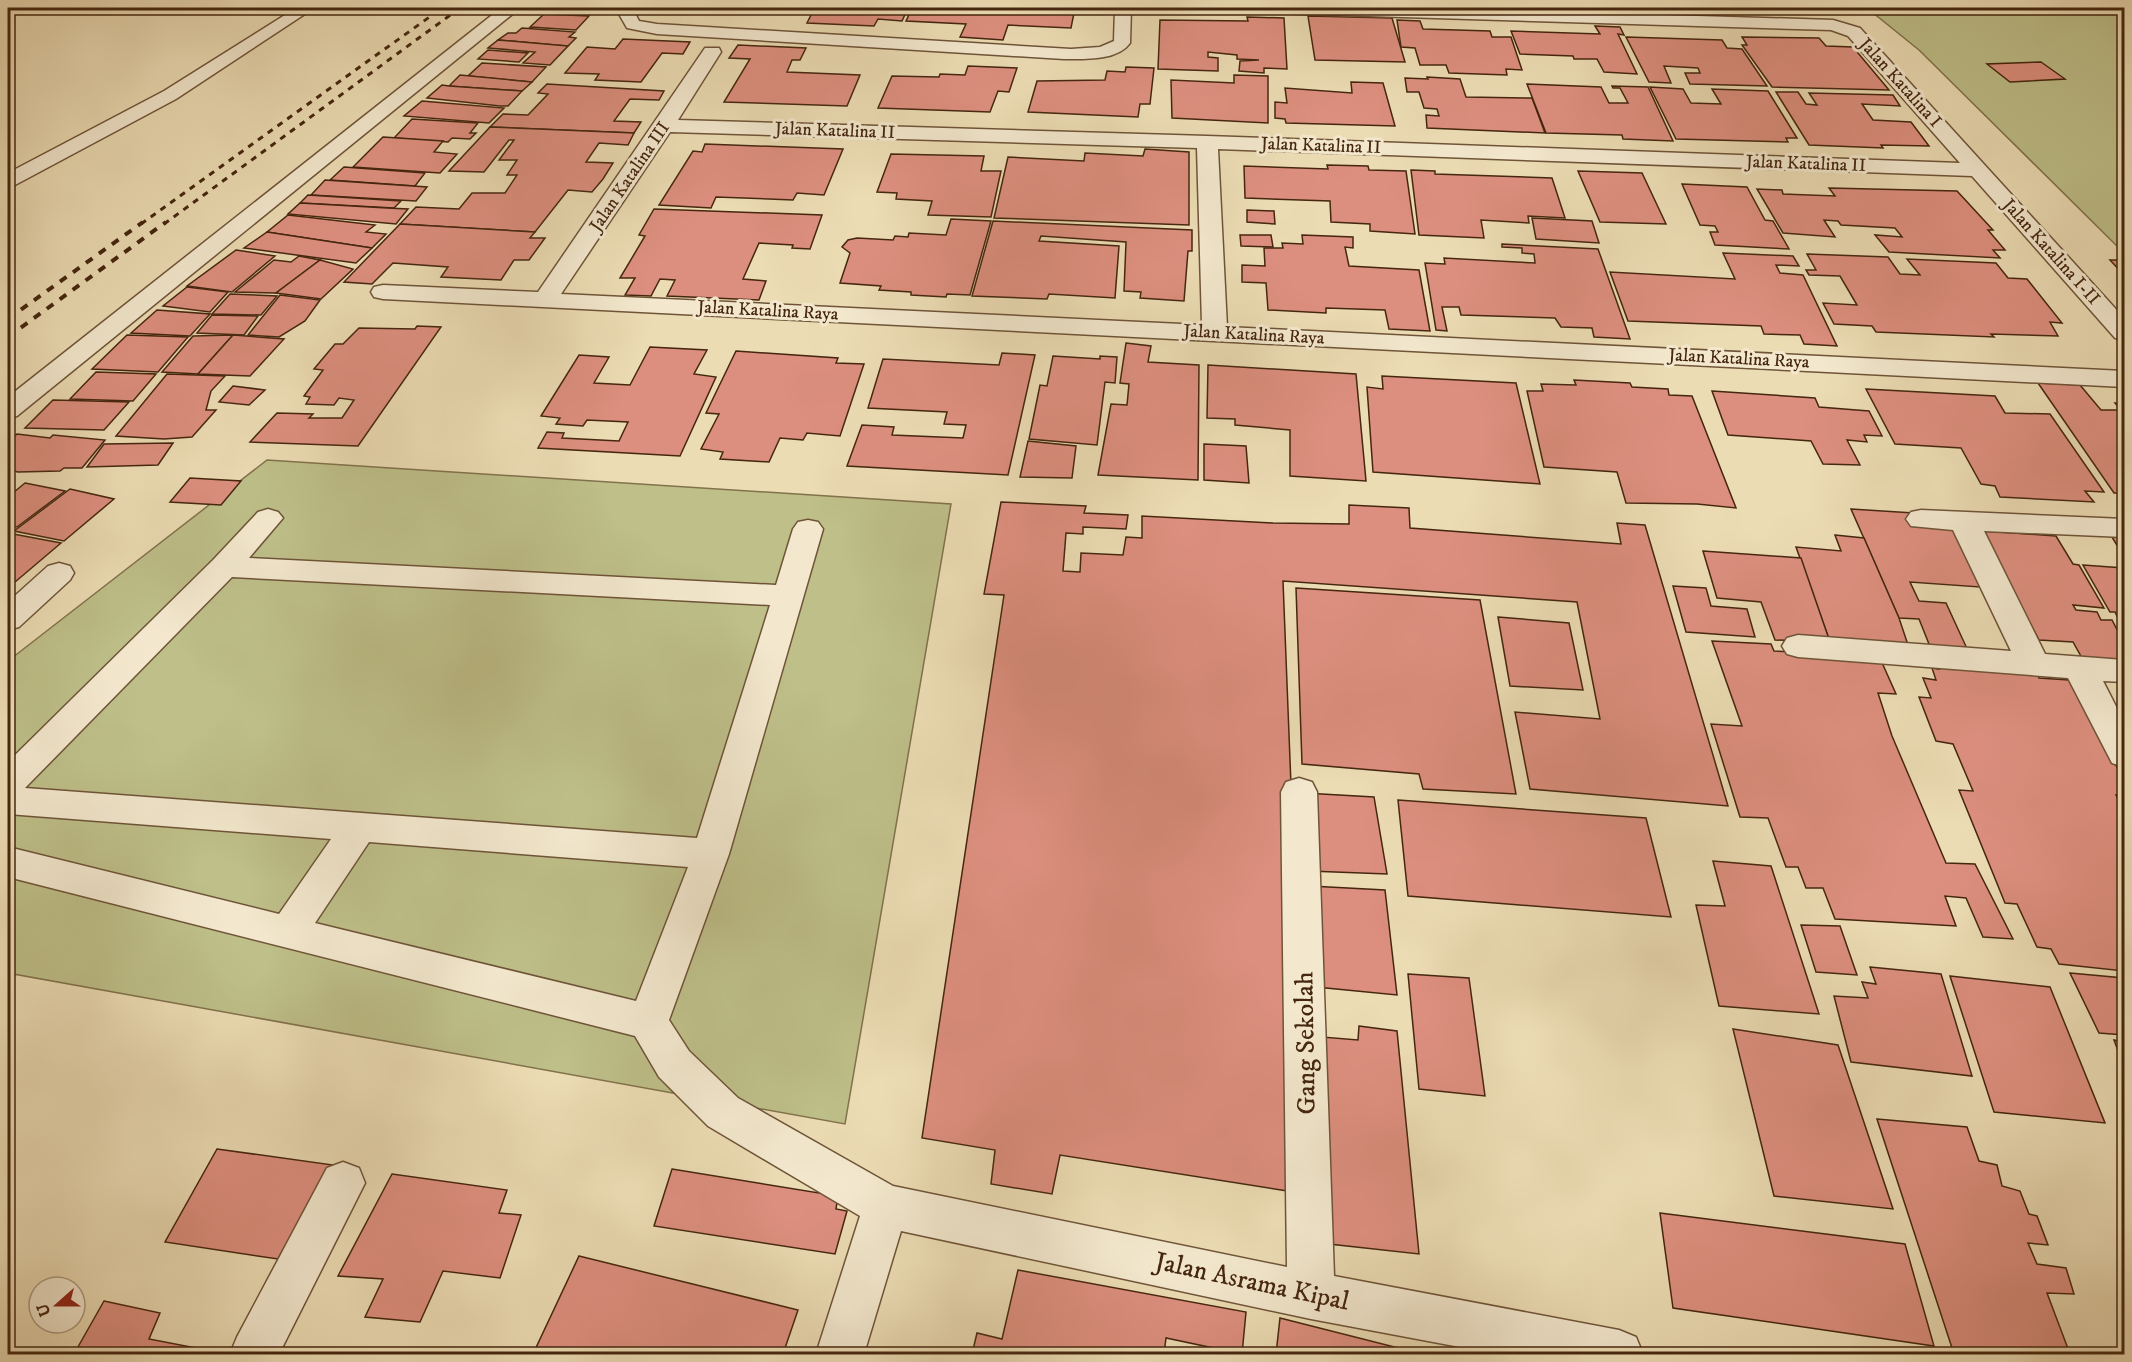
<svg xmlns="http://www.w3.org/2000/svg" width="2132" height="1362" font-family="'IM FELL DW Pica',serif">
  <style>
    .green { fill: #bebf89; stroke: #82724c; stroke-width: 1.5 }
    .building { fill: #dd8f7f; stroke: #45260f; stroke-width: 1.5 }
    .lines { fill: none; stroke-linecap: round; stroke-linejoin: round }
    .lane-casing { stroke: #6f5438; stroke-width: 3 }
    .street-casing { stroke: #6f5438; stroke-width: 3 }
    .lane { fill: #f3e8ce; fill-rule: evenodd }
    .street { fill: #f3e8ce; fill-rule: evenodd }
    .rail-far1 { stroke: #45260f; stroke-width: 3; stroke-dasharray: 6 6; stroke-linecap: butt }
    .rail { stroke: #45260f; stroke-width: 4; stroke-dasharray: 8 8; stroke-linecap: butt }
    .labels { text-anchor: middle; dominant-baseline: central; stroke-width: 6; stroke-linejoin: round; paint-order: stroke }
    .far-street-label { font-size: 18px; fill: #45260f; stroke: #f3e8ce }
    .near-street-label { font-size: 26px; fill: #45260f; stroke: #f3e8ce }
  </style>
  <rect width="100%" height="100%" fill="#ecdcb4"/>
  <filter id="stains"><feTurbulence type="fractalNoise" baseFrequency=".00333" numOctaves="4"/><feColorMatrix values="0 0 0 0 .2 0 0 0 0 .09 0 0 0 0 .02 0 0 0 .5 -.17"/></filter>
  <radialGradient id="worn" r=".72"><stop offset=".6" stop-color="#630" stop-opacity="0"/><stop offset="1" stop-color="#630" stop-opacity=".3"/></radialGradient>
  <g class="green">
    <path d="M1867 8H2124V253L1919 50Z"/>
    <path d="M267 460 951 504 845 1124 8 973V661Z"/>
  </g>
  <g class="building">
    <path d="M538 8H593L586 15 534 12Z"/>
    <path d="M693 8H730L726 12 691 10Z"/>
    <path d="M829 8H908L902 21 878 19 874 26 807 23 813 11 826 12Z"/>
    <path d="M912 8H1050L1049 12 1074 13 1071 28 1008 25 1003 40 960 37 966 24 906 21Z"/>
    <path d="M1645 8H1691L1695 14 1648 13Z"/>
    <path d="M1739 8H1833L1835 9H1797L1801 13 1741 11Z"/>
    <path d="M544 14 589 16 576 30 530 27Z"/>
    <path d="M1308 16 1392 18 1405 62 1315 60Z"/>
    <path d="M1247 17 1284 18 1287 69 1264 68V73L1239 71 1240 61 1259 60 1237 59V55L1208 52V57L1218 58V71L1158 69 1160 20 1248 21Z"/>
    <path d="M1397 20 1420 21 1423 29 1490 31 1492 37H1511L1522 70 1506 69 1507 75 1449 73 1446 65H1420L1415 48 1401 47Z"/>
    <path d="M1595 26 1620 27 1624 35 1618 34 1637 74 1604 72 1597 59H1574L1573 56 1520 54 1511 31 1600 34Z"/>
    <path d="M522 28 575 32 569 37 576 38 568 46 498 40 508 33H516Z"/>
    <path d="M1626 37 1722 40 1727 48 1742 49 1767 86 1690 84 1685 73H1700L1698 68 1664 66 1671 83 1649 82Z"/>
    <path d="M1742 37 1819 38 1826 46 1853 47 1889 90 1772 87 1742 45H1747Z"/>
    <path d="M623 39 690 42 683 54 662 53 641 82 595 80 599 74 565 73 587 47 615 49Z"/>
    <path d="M498 40 568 46 550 65 523 63 535 52 488 48Z"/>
    <path d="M738 45 806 48 800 60H792L787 72 860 75 847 106 724 102 750 59 729 58Z"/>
    <path d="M488 50 528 53 519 62 478 59Z"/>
    <path d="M2041 62 2065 79 2010 82 1987 64Z"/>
    <path d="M482 63 546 67 532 82 468 76Z"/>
    <path d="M968 66 1017 68 1009 92 998 91 990 112 878 108 892 76 939 77 940 74 965 75Z"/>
    <path d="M1126 67 1154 68 1150 104H1140L1138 117 1028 112 1037 81 1105 80 1107 71 1125 72Z"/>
    <path d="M460 75 532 82 522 91 449 86Z"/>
    <path d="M1234 75 1268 76V123L1172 118 1171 80 1234 83Z"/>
    <path d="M1427 77 1460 79 1466 97 1532 98 1545 133 1427 128 1426 115 1439 116 1437 109 1424 108 1419 92H1407L1405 78 1428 79Z"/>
    <path d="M1351 82 1383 83 1395 126 1286 123 1285 119 1275 118V102L1287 103 1285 88 1352 93Z"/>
    <path d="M547 84 664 91 659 100 630 99 614 121 641 122 634 133 490 127 503 114 528 115 548 94 538 93Z"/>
    <path d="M1527 84 1601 87 1609 103H1628L1620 88H1613L1612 86 1648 87 1673 141 1623 139 1622 135 1546 133Z"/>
    <path d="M442 85 449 86 522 91 508 106H500L427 98Z"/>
    <path d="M1650 87 1683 89 1691 103 1721 104 1712 89 1768 91 1797 138H1786L1788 142 1676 139Z"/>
    <path d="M1776 92H1798L1806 104 1817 105 1809 93 1893 95 1900 106 1862 104 1873 120 1911 122 1929 146 1881 145 1883 148 1809 145Z"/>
    <path d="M422 101 504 108 489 123 404 116Z"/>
    <path d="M412 119 478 123 470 133H476L470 139 452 138 448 142 394 138Z"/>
    <path d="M490 127 634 133 628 145 599 143 586 162 613 163 603 179 592 192 568 190 535 232 400 224 416 207 459 209 472 193H505L517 175H507L517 160H499L514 140H509L484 172 449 171Z"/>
    <path d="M383 137 443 141 434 152 457 154 440 173 353 167Z"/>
    <path d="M705 144 843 149 824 195 797 193 793 200 716 197 711 208 659 205 693 151 702 152Z"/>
    <path d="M1145 149 1189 152V225L994 218 1008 157 1084 161 1085 153 1143 156Z"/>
    <path d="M891 154 984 156 981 171H1001L991 217 928 215 932 201 896 199 897 193 877 192Z"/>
    <path d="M1327 165 1368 166 1369 170 1406 171 1415 234 1370 231V224L1331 222 1330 201 1245 198 1244 166 1328 169Z"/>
    <path d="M344 167 425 173 415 186 330 180Z"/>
    <path d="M1411 170 1435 171V174L1552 178 1565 218 1528 216 1529 223 1481 220 1484 238 1419 235Z"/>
    <path d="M1578 171 1642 173 1666 224 1600 222Z"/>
    <path d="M325 180 427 187 416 201 311 195Z"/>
    <path d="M1682 184 1747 187 1765 220 1773 221 1789 249 1715 245 1710 232H1718L1715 226 1700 225Z"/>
    <path d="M1829 188 1957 191 1993 230H1988L2005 250H1993L2000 258 1889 252 1875 235 1902 237 1895 228 1841 225 1838 221 1824 220 1835 237 1783 233 1757 189 1782 190 1783 194 1835 196Z"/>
    <path d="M308 195 401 201 394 208 300 203Z"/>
    <path d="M300 203 387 208 408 209 396 224 288 214Z"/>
    <path d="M654 209 822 215 810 249 792 248 793 245 759 243 743 279 766 281 759 300 667 296 675 280 660 279 651 296 625 295 635 278H620L645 236 639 235Z"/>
    <path d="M1247 210 1274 211 1275 224 1247 222Z"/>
    <path d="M288 215 375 225 366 232 386 234 372 248 267 232Z"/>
    <path d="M1532 218 1592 221 1599 243 1536 239Z"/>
    <path d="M951 219 991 221 970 295 947 294 946 297 911 295V292L879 290 881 286 840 283 850 253 842 247 848 240 857 238 893 240 895 236 908 237 909 233 946 235Z"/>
    <path d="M993 221 1192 230V251H1188L1184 301 1140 298 1141 292 1124 291 1126 242 1041 236 1039 241 1119 246 1115 298 1049 294 1047 299 972 296Z"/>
    <path d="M400 224 535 232 530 238H545L529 260H514L501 280 441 277 448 267 393 263 372 284 344 282Z"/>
    <path d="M267 232 372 248 356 263 244 248Z"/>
    <path d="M1240 235H1271L1273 247 1241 246Z"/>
    <path d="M1302 235 1353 237V248L1345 247 1349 266 1419 270 1430 331 1389 329 1385 310 1326 308V313L1268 310 1266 283 1242 282V265L1265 266 1264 248H1283L1282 243 1303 244Z"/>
    <path d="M1502 244 1598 249 1630 339 1594 337 1592 328 1561 327 1555 318 1461 315 1459 307H1442L1447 331 1436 330 1425 263 1445 264 1444 258 1535 263 1534 254 1522 253V248L1502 247Z"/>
    <path d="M236 250 275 256 232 292 187 286Z"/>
    <path d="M1723 253 1793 256 1799 266 1776 265 1780 273 1803 275 1837 346 1804 344 1800 335 1764 334 1761 326 1628 321 1610 272 1735 279Z"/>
    <path d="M1807 254 1888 257 1900 274 1920 275 1907 259 1996 263 2008 278 2027 279 2062 323 2050 322 2058 336 1991 334 1994 337 1876 332 1872 326 1834 324 1823 303 1857 305 1840 276 1809 275 1806 270H1816Z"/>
    <path d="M299 256 320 260 276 293 235 292 274 260 291 262Z"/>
    <path d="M320 260 353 269 321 299 276 293Z"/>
    <path d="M2110 260H2124V275Z"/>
    <path d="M187 287 228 292 210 312 163 306Z"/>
    <path d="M230 294 277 296 261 315 212 314Z"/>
    <path d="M280 295 320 300 305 321 279 337 248 335Z"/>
    <path d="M157 310 210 314 190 336 131 333Z"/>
    <path d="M212 315 258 316 244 335 197 333Z"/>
    <path d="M417 326 441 327 358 446 250 442 277 413 313 414 309 418H342L354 400 339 398 334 405 306 404 310 397 304 396 323 370 314 369 335 344H343L359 328 415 329Z"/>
    <path d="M127 335 188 337 158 372 92 369Z"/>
    <path d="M233 335 198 374 162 372 193 336Z"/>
    <path d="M233 335 284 339 250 376 198 374Z"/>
    <path d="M1126 343 1151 346 1148 362 1199 365 1198 480 1098 475 1111 404 1127 405 1129 384 1120 383Z"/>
    <path d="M650 347 707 350 694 374 716 377 680 456 538 448 547 432 564 433 562 438 619 441 628 422 587 420 583 426 556 424 560 418 541 416 579 355 609 357 594 383 630 385Z"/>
    <path d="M736 351 838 358 836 363 864 364 840 436 807 433 803 440 780 438 769 462 720 459 723 452 701 449 719 414 706 413Z"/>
    <path d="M1002 353 1035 355 1008 475 847 466 862 425 894 427 892 435 963 438 966 425 944 424 947 412 868 408 883 359 999 365Z"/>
    <path d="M1053 356 1100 359V356L1117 357 1115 383 1105 382 1097 445 1029 439 1040 385 1047 386Z"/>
    <path d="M1208 365 1356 374 1366 481 1290 476V430L1235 425V419L1207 418Z"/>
    <path d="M96 372 156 374 133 401 70 399Z"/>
    <path d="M167 374 225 376 211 391 206 410H216L192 437 164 439 116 436Z"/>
    <path d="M1382 376 1516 383 1540 484 1373 472 1367 387 1383 389Z"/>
    <path d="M1574 380 1630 383 1632 387 1668 389 1669 395 1692 396 1736 508 1697 504 1626 503 1617 472 1544 467 1527 391H1543L1541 384 1576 385Z"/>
    <path d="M2038 383 2080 385 2101 410H2121L2115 403H2124V493H2114Z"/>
    <path d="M233 386 265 390 249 405 219 402Z"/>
    <path d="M1866 389 1995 396 2005 413 2050 414 2104 492 2085 491 2094 502 2000 497 1995 486 1981 484 1961 448 1895 444Z"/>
    <path d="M1712 391 1815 398 1819 407 1869 411 1882 436 1864 435 1867 442 1847 440 1860 465 1823 464 1811 441 1728 435Z"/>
    <path d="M53 400 129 402 104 430 25 428Z"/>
    <path d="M17 434 50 438 53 435 105 440 82 468H64L60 471 18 472 8 470V442Z"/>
    <path d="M1028 441 1076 446 1072 478 1020 477Z"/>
    <path d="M173 443 158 465 87 467 104 444Z"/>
    <path d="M1204 444 1246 446 1249 483 1204 480Z"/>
    <path d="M190 478 241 481 221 505 170 502Z"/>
    <path d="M25 483 65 491 17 527 8 525V497Z"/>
    <path d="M70 489 114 499 64 541 14 531Z"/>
    <path d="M1001 502 1086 506 1084 513 1128 515 1126 529 1083 527V534L1066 533 1063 571 1080 572 1081 553 1123 555 1126 537 1142 538V516L1273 523 1349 524V505L1409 508 1410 528 1621 544 1617 523 1645 525 1728 806 1530 789 1515 712 1600 719 1577 602 1283 581 1307 1194 1060 1155 1052 1194 991 1184 995 1150 922 1138 1004 595 984 594Z"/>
    <path d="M1851 509 1914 513 1962 523 1994 588 1910 582 1919 601 1946 603 1969 653 1931 649 1919 619 1899 618Z"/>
    <path d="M1971 530 2056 536 2073 564 2079 565 2104 608 2073 605 2076 610 2097 612 2101 620H2112L2124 643V662L2082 658 2073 642 2039 640 2017 599Z"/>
    <path d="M2109 532 2124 533V557Z"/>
    <path d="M8 533 61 543 8 588Z"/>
    <path d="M1835 535 1864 538 1899 618 1909 648 1830 642 1796 547 1841 551Z"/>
    <path d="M1703 551 1801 558 1830 642 1775 640 1761 602 1717 598Z"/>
    <path d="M2083 565 2124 568V631L2115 612H2110Z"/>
    <path d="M1673 586 1706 588 1711 606 1747 609 1755 637 1686 632Z"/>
    <path d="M1296 588 1480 600 1516 794 1423 789 1419 774 1302 764Z"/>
    <path d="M1498 617 1569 623 1583 690 1510 686Z"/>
    <path d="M1712 641 1771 644 1774 651 1879 656 1896 694 1878 693 1892 736 1946 863 1975 864 2013 939 1983 937 1966 898 1945 896 1956 926 1835 919 1823 888H1806L1798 867H1786L1768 818 1740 817 1711 724 1742 726Z"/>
    <path d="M1938 662 2035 669 2039 678 2069 680 2124 780V795H2116L2124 810V971L2059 964 2051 949 2037 947 2017 904 2005 903 1959 790 1973 791 1953 744 1936 741 1919 697 1931 698 1923 678 1936 680 1932 668 1939 669Z"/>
    <path d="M1304 793 1374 797 1387 874 1309 871Z"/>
    <path d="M1398 800 1646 818 1671 917 1408 896Z"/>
    <path d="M1713 861 1771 866 1819 1014 1719 1006 1696 905 1725 906Z"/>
    <path d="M1310 886 1385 890 1397 995 1316 987Z"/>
    <path d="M1801 925 1840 926 1857 975 1816 972Z"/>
    <path d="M1870 967 1941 974 1972 1076 1851 1062 1834 996 1868 998 1862 982 1876 984Z"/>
    <path d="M2070 973 2124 978V1035L2099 1033Z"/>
    <path d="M1408 974 1469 978 1485 1096 1419 1089Z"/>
    <path d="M1950 976 2050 987 2105 1123 1994 1112Z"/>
    <path d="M1359 1026 1397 1031 1419 1254 1329 1244 1322 1037 1358 1040Z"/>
    <path d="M1733 1029 1838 1045 1893 1209 1774 1196Z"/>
    <path d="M2114 1040 2124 1042V1067Z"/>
    <path d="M1877 1119 1967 1127 1979 1161 1997 1165 2002 1186 2020 1191 2029 1214 2037 1216 2048 1245 2028 1243 2037 1264 2066 1268 2074 1294 2047 1293 2070 1354H1954Z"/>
    <path d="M217 1149 333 1165 278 1259 165 1242Z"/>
    <path d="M672 1169 838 1196 836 1209 847 1211 835 1254 654 1226Z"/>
    <path d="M392 1174 507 1190 499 1213 521 1215 500 1278 443 1271 420 1322 365 1317 383 1279 338 1276Z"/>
    <path d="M1660 1213 1905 1244 1934 1346 1673 1308Z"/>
    <path d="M579 1256 798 1310 783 1354H533Z"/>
    <path d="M1018 1270 1246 1312 1242 1354 1166 1338 1164 1354H972L977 1333 1002 1339Z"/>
    <path d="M104 1301 160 1313 149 1339 227 1354H74Z"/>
    <path d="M1280 1318 1422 1354H1276Z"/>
  </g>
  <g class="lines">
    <defs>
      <g id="lane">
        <path d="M296 8H314L176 99 15 185 8 187V173L164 91Z"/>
        <path d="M625 8H643L636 15 639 21 657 24 1071 49 1100 47 1114 41 1115 8H1131L1130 43C1117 61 1084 59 1064 59L657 34 627 28 619 14Z"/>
      </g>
      <g id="street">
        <path d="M501 8H520L17 416 8 418V397Z"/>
        <path d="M1259 8H1428L1833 20 1860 28 2124 318V340L2115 338 1972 176 1218 149 1227 327 2124 371V387L383 299 374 297 371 292 374 287 383 285 538 292 705 48H719L721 52 678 120 1207 136 1960 163 1848 36 1831 30 1268 13 1262 12ZM670 132 1197 148 1202 325 561 294Z"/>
        <path d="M268 509 278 512 283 518 249 558 776 585 793 529 798 522 808 520 818 522 823 529 729 854 669 1020 689 1051 738 1098 893 1186 1287 1267 1281 792 1286 782 1299 778 1312 782 1317 792 1334 1276 1619 1330 1636 1337 1643 1354H1497L1311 1319 901 1231 864 1354H816L860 1216 708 1126 659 1077 635 1036 8 877V847L279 914 331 839 8 814V762L213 560 258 512ZM232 577 770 605 697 838 25 788ZM369 842 688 867 636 1001 315 923Z"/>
        <path d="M1921 510 2124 519V537L1984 531 2045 654 2124 660V682L2103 681 2124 722V767L2112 763 2068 678 1798 657 1787 654 1782 646 1787 638 1798 635 2011 651 1953 530 1911 526 1906 519 1911 512Z"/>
        <path d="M59 563 70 566 74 573 70 580 19 627 8 630V602L48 566Z"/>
        <path d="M343 1162 359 1168 365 1183 279 1354H230L237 1337 327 1168Z"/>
      </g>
    </defs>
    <use href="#lane" class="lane-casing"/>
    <use href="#street" class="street-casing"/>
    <use href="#lane" class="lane"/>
    <use href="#street" class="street"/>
    <g class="rail-far1">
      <path d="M141 224 442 8"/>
      <path d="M164 224 460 8"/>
    </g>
    <g class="rail">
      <path d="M8 319 143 222"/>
      <path d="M8 337 166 222"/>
    </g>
  </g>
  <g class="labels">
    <g class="far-street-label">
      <text transform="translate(1900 83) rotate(48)">Jalan Katalina I</text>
      <text transform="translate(835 131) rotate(2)">Jalan Katalina II</text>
      <text transform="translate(1321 146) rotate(2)">Jalan Katalina II</text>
      <text transform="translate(1806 164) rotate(2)">Jalan Katalina II</text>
      <text transform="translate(630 177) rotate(-56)">Jalan Katalina III</text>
      <text transform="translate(2051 252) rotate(48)">Jalan Katalina I-II</text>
      <text transform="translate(768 311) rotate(3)">Jalan Katalina Raya</text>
      <text transform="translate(1254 335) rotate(3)">Jalan Katalina Raya</text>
      <text transform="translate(1739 359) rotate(3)">Jalan Katalina Raya</text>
    </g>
    <g class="near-street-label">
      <text transform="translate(1306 1043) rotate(-91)">Gang Sekolah</text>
      <text transform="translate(1252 1282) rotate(12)">Jalan Asrama Kipal</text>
    </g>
  </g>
  <rect width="2132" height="1362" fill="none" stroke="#ecdcb4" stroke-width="30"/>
  <rect x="9" y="9" width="2114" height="1344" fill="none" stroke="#45260f" stroke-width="3"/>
  <rect x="15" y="15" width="2102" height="1332" fill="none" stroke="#45260f" stroke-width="1.5"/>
  <g transform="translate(57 1305) rotate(249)"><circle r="28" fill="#f3e8ce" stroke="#ad9a82" stroke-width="1.5"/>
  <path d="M0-4.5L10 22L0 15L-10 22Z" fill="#8f2418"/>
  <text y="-9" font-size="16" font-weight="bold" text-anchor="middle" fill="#45260f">U</text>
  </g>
  <rect width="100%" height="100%" filter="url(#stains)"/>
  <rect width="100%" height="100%" fill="url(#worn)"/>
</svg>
